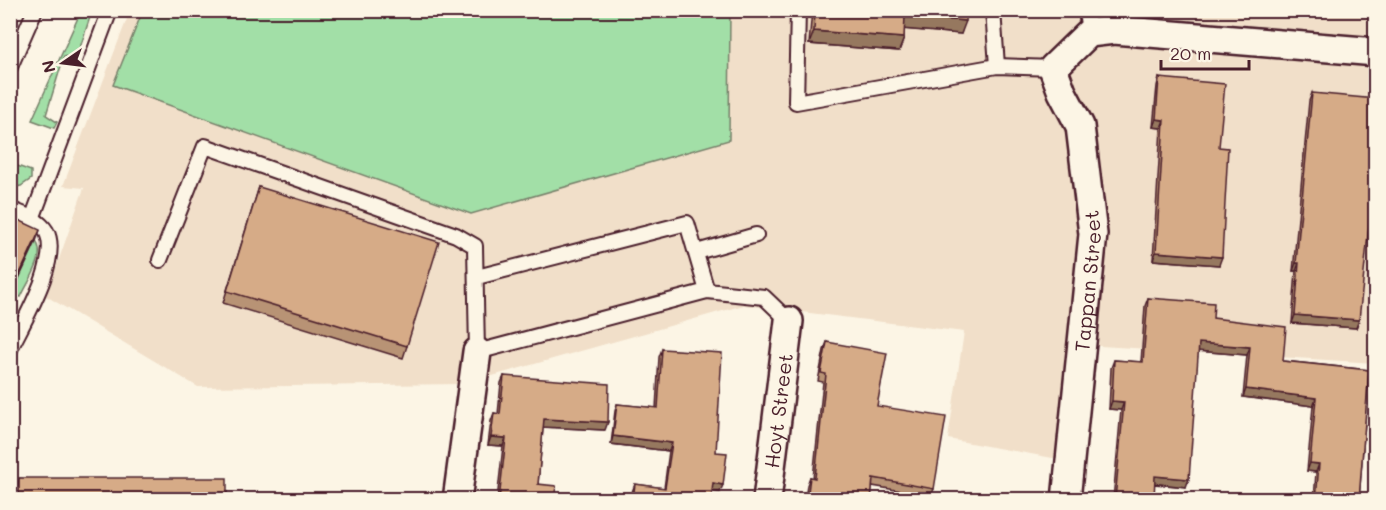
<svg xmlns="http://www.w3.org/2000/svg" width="1386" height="510" font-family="Mali,sans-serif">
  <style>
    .built { fill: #f1dfc9 }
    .green { fill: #a2dfa7; stroke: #767f69; stroke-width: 1.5 }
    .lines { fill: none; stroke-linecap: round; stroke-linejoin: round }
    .lane-casing { stroke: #4a1f2b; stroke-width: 18 }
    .street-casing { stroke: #4a1f2b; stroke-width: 32 }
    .lane { stroke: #fcf5e5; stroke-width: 14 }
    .street { stroke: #fcf5e5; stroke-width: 27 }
    .wall { fill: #b89374; stroke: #4a1f2b; stroke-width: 1.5 }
    .shaded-wall { fill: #96785e; stroke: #4a1f2b; stroke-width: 1.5 }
    .building { fill: #d6ab87; stroke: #4a1f2b; stroke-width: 1.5 }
    .labels { text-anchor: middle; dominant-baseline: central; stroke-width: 4.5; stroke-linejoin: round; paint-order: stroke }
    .street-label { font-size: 20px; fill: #4a1f2b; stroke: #fcf5e5 }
  </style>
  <rect width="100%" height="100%" fill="#fcf5e5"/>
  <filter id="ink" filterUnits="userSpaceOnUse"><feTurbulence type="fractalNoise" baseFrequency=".0167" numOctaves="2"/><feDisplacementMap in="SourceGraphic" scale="12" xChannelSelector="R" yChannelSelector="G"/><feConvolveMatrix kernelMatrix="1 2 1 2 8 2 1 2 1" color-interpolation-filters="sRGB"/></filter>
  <g filter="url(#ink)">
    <path class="built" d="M130 11H143L113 85 729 140 730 11H1375V363L1084 345 1069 461 948 439 964 332 744 305 464 384 198 387 46 296 84 188 63 186Z"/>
    <g class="green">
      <path d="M143 10 730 11 729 140 471 214 113 85Z"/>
      <path d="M81 11H92L76 60 64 56 46 115 57 122 54 128 32 120Z"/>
      <path d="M12 164 31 171V179L21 186 11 188Z"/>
      <path d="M34 239C49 254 28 281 21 297L12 294Z"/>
    </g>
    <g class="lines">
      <defs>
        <g id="lane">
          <path d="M798 10 796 102 997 66 1053 68"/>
          <path d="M993 10 997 66"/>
          <path d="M1086 10 1089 33"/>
          <path d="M10 67 35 10"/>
          <path d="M10 209C22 214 39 219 46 231 62 258 23 322 10 349"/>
          <path d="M32 219 110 10"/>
          <path d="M697 252 756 235"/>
          <path d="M160 260 205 146 456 235 475 246 477 352 707 291 687 223 477 277"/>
          <path d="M707 291 764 297 789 321"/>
        </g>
        <g id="street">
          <path d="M457 500 477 352"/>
          <path id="s1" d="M767 500 789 321"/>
          <path id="s2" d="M1066 500 1093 234 1080 126 1062 92 1053 68 1089 33 1114 30 1376 52"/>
        </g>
      </defs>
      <use href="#lane" class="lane-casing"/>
      <use href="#street" class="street-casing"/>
      <use href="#lane" class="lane"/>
      <use href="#street" class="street"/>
    </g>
    <g class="wall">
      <path d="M812 10H967L961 34 904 29V38L899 51 809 44Z"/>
      <path d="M1159 78 1219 147V265L1153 260 1161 128 1153 127 1157 86Z"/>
      <path d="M1312 93 1359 320 1356 328 1292 323 1296 271H1293L1309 101Z"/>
      <path d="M259 187 407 346 403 358 223 303Z"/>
      <path d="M1148 298 1213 318 1283 361 1369 370 1359 500H1314L1316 472 1307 471 1313 406 1243 397 1247 355 1198 351 1186 487 1154 484V500H1113L1121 410 1109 409 1111 368 1114 360 1141 362 1145 306Z"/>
      <path d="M827 342 877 406 934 489 931 496 872 486 871 500H805L807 485 810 477 813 478 823 382 818 381 824 350Z"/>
      <path d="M662 349 716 452 720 492 712 491 711 500H631L632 492 635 484 664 488 669 451 611 444 615 411 617 404 656 408 659 357Z"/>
      <path d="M504 376 605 430 543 427 538 484 554 500H497L503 446 488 445 491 421 494 413 498 414 501 383Z"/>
      <path d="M19 478 227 500H15V491Z"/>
    </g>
    <g class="shaded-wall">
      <path d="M905 16 966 21 961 34 901 29Z"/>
      <path d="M814 31 904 38 899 51 809 44Z"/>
      <path d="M1156 119 1164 120 1161 128 1153 127Z"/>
      <path d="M40 230 35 244 10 298V295Z"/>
      <path d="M1156 252 1222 257 1219 265 1153 260Z"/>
      <path d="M1296 263H1299L1296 271H1293Z"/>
      <path d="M1295 315 1359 320 1356 328 1292 323Z"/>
      <path d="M1199 343 1250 347 1247 355 1196 351Z"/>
      <path d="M1246 389 1316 398 1313 406 1243 397Z"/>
      <path d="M1112 401 1124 402 1121 410 1109 409Z"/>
      <path d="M544 419 608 422 605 430 541 427Z"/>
      <path d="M613 436 672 443 669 451 611 444Z"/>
      <path d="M491 437 506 438 503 446 488 445Z"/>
      <path d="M1310 463 1319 464 1316 472 1307 471Z"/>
      <path d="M1155 476 1189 479 1186 487 1152 483Z"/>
      <path d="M713 483 723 485 720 492 711 491Z"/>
    </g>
    <g class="building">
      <path d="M815 10H967L966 21 905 16 904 38 814 31Z"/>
      <path d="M1159 78 1225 84 1219 147 1228 148 1222 257 1156 252 1164 120 1156 119Z"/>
      <path d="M1312 93 1376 99V159L1359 320 1295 315 1299 263H1296Z"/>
      <path d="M259 187 439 242 407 346 227 291Z"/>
      <path d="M10 216 40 230 10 295Z"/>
      <path d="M1148 298 1214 303 1213 318 1286 327 1283 361 1369 370 1359 500H1316L1319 464 1310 463 1316 398 1246 389 1250 347 1199 343 1189 479 1155 476 1154 500H1115L1124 402 1112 401 1114 360 1143 362Z"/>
      <path d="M827 342 887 353 877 406 946 417 934 489 873 478 871 500H807L810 477 815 478 826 374 821 373Z"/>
      <path d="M662 349 722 353 716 452 727 453 723 485 713 483 711 500H633L635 484 665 488 672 443 613 436 617 404 658 408Z"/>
      <path d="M504 376 609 384 608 422 544 419 538 484 556 486 554 500H499L506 438 491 437 494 413 500 414Z"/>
      <rect x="19" y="478" width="208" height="22"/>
    </g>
  </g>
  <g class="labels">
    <g class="street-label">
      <text stroke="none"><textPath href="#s2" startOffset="220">Tappan Street</textPath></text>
      <text stroke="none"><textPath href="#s1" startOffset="90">Hoyt Street</textPath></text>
    </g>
  </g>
  <rect width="1386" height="510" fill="none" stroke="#fcf5e5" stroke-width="36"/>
  <rect x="18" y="18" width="1350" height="474" fill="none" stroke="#4a1f2b" stroke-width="2" filter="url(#ink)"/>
  <g transform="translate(63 63) rotate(256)" stroke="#fcf5e5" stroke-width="4.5" paint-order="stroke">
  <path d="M0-4.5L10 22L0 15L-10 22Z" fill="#4a1f2b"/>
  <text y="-9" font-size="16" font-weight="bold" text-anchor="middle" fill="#4a1f2b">N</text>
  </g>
  <path d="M1161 60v9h88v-9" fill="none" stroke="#4a1f2b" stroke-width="3"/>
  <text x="1170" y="60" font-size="18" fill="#4a1f2b" stroke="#fcf5e5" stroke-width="4.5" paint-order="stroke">20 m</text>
</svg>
